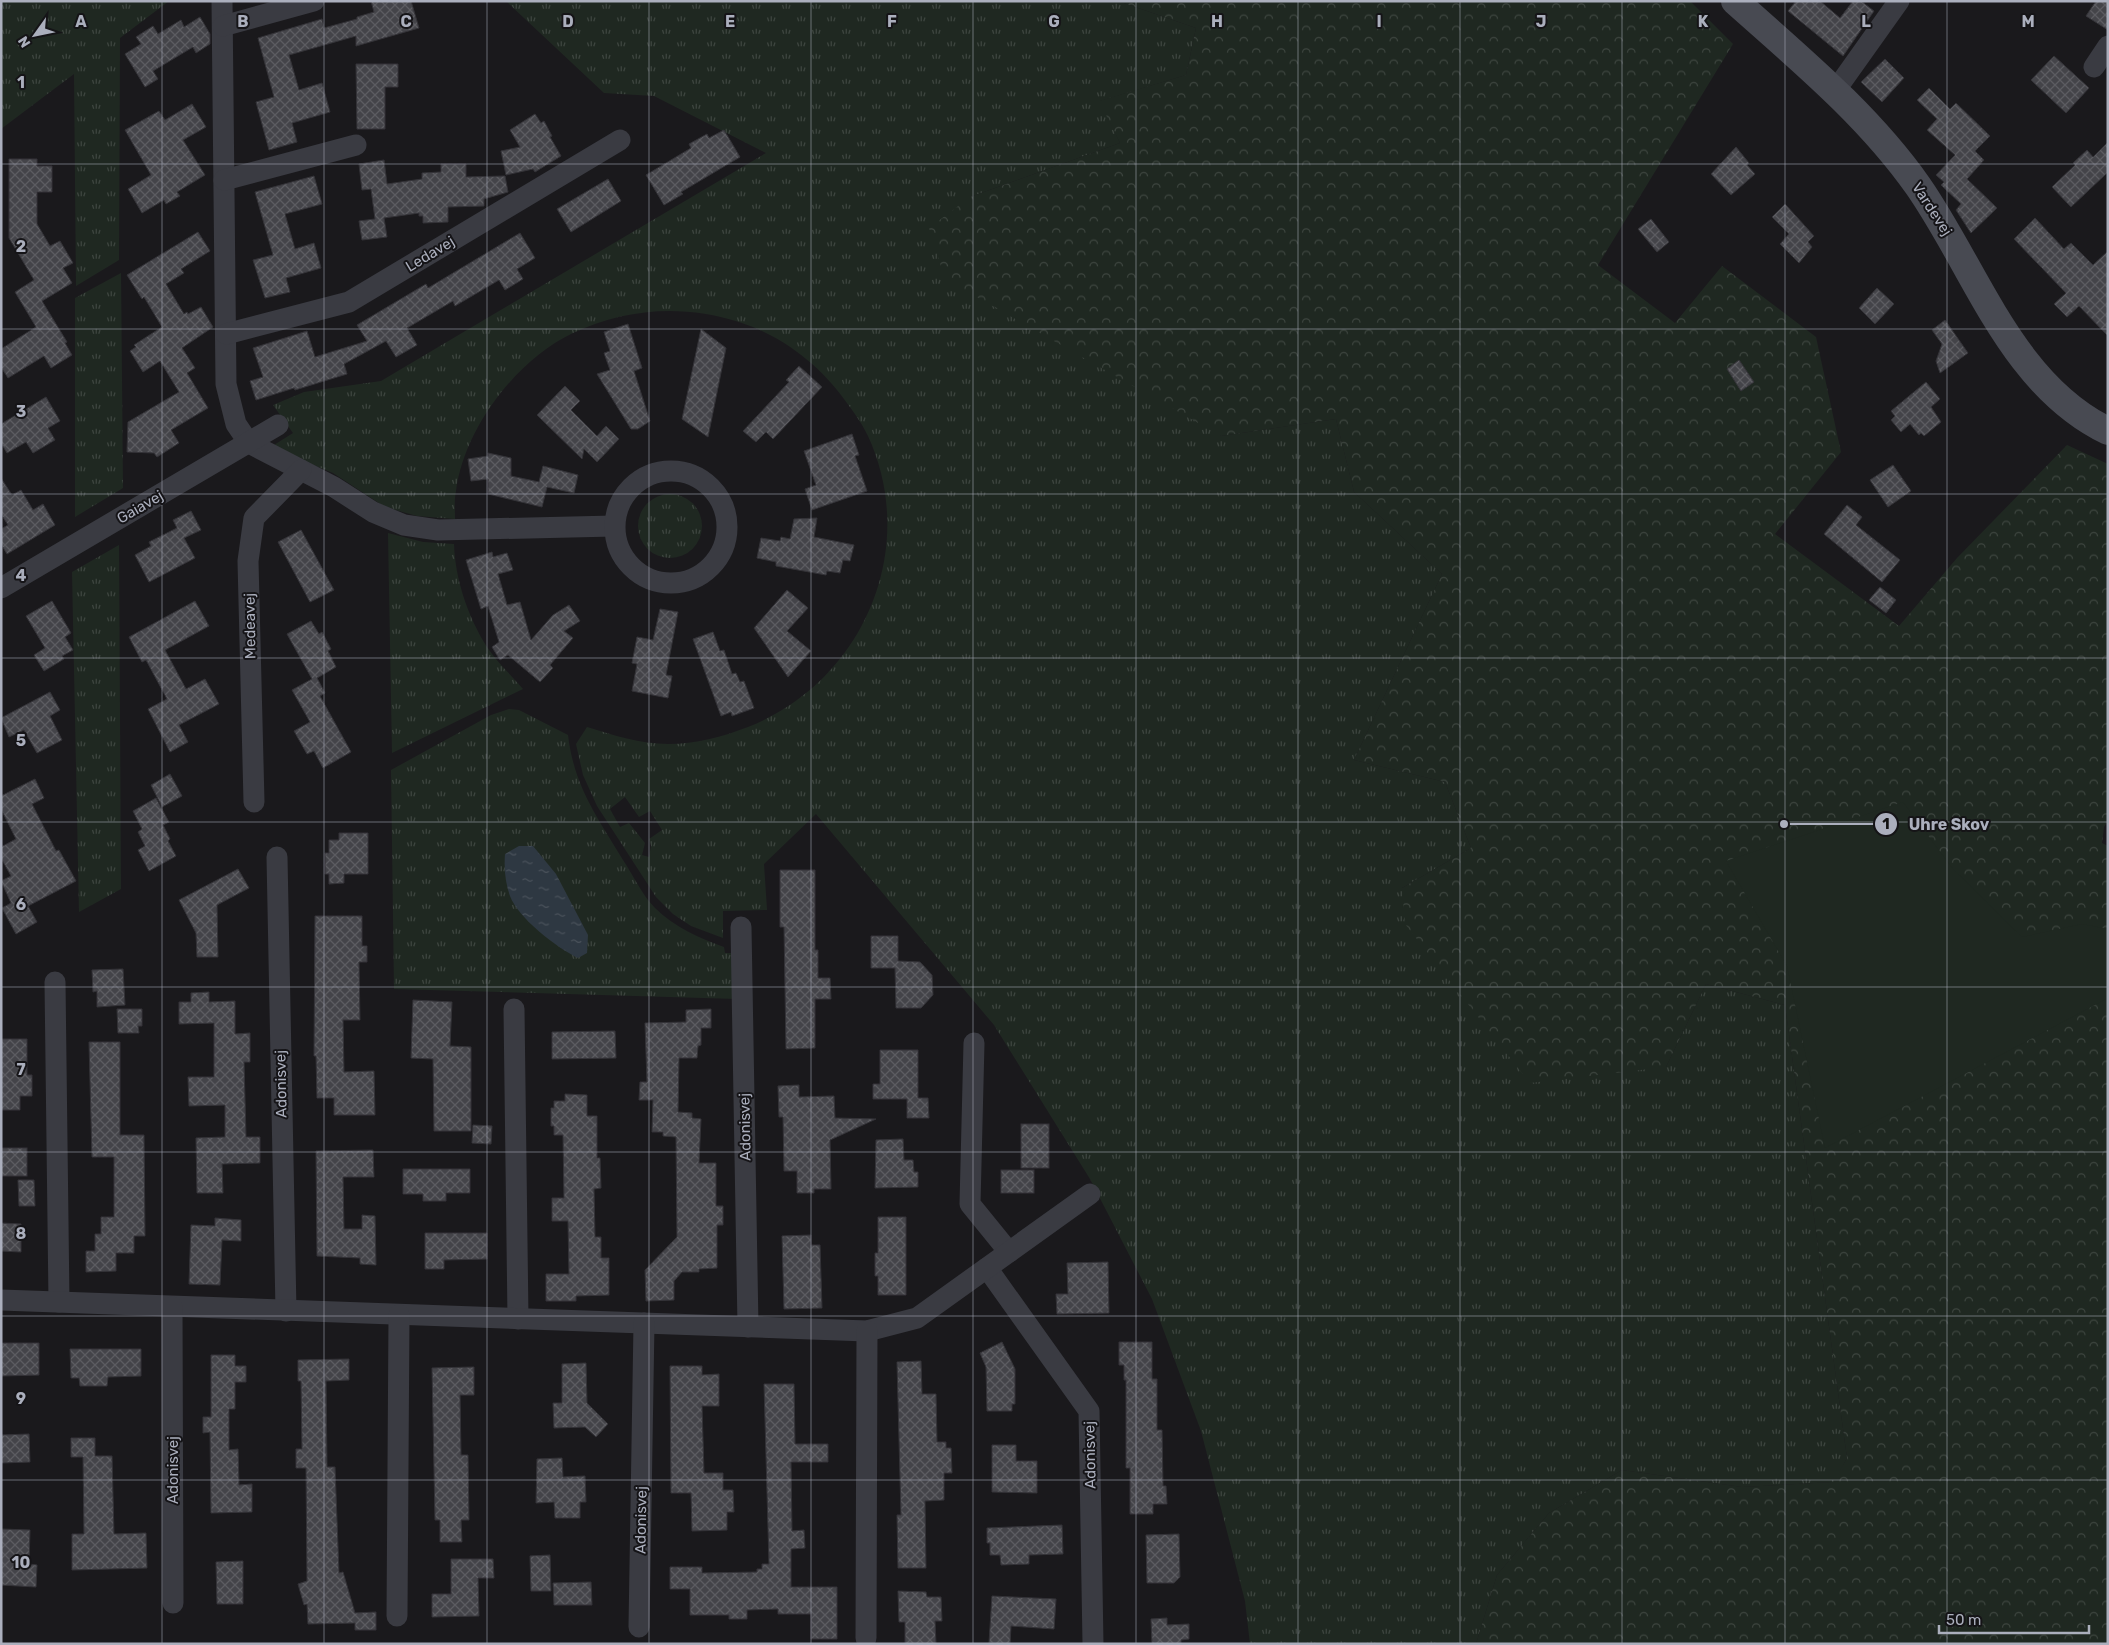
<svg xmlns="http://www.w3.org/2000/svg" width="2109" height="1645" font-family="Rubik,sans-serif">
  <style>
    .grass { fill: url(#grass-tufts); fill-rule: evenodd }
    .forest { fill: url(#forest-crowns) }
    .garden { fill: #1f2821 }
    .water { fill: url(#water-ripples) }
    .building { fill: url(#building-cross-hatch); stroke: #343338 }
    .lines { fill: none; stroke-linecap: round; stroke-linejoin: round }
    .street { stroke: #3a3b42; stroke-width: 21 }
    .secondary { stroke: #484a52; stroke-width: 28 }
    .grid { fill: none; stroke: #abafbd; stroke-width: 1; stroke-opacity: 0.55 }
    .labels { text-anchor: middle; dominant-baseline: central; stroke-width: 4; stroke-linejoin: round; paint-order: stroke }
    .street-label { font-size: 15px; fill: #abafbd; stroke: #151417 }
    .grid-label { font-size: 16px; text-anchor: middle; font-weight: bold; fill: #abafbd; stroke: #151417; stroke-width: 4; stroke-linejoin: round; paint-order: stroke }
    .leader { fill: none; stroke: #abafbd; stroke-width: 2 }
    .callout-dot { fill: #abafbd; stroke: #151417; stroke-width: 2 }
    .mark-label { font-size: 15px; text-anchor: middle; font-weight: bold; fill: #111 }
    .callout-label { font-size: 16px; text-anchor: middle; font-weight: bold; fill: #abafbd; stroke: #151417; stroke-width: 4; stroke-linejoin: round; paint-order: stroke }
  </style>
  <defs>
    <pattern id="grass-tufts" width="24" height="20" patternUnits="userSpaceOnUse" patternTransform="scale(1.25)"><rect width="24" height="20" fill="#1f2821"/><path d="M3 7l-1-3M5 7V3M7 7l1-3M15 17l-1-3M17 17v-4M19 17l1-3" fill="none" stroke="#3d453f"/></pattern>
    <pattern id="forest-crowns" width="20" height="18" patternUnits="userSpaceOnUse" patternTransform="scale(1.25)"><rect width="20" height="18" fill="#1f2821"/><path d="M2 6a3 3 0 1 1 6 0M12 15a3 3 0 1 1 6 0" fill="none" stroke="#3d453f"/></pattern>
    <pattern id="water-ripples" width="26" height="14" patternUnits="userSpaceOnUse" patternTransform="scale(1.25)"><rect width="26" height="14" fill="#2e3842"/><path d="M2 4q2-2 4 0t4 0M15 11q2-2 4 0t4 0" fill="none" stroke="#4a525b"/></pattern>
    <pattern id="building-cross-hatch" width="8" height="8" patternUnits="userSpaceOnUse" patternTransform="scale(1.25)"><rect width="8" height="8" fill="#444449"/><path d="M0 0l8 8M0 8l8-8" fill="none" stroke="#5c5c61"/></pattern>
  </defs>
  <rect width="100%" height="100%" fill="#1a191c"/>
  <g class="grass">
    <path d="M1 1H169L120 38 119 260 76 286 74 74 1 129Z"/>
    <path d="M506 1H1118L1196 28 1186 75 1100 101 1120 143 970 197 1221 436 1336 419 1354 492 1442 574 1354 760 1445 782 1471 848 1402 888 1666 1067 1706 984 1785 1005 1847 1458 1834 1482 1742 1487 1622 1470 1549 1513 1497 1575 1476 1644H1250L1245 1601 1201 1431 1152 1299 1090 1179 994 1025 816 814 764 864 767 910 723 911V938L691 926 673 914 656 897 597 806 583 775 576 744 587 727C613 735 640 744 668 744 696 744 722 737 748 727 863 682 920 549 868 436 862 423 852 410 844 399 818 363 780 335 739 322 684 304 625 308 573 333 516 360 464 429 456 491 454 500 455 510 455 519L417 516 385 507 333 473 301 460 274 445 293 433 273 405 304 392 381 381 766 153 654 96 604 93ZM625 797 639 817 650 811 662 830 649 839 651 846 649 857 642 855 645 843 629 823 620 827 610 809Z"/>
    <path d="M121 273 123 488 75 517V298Z"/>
    <circle cx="670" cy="526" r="32"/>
    <path d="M388 533 423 542 454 544C455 579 468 617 487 647 497 662 511 675 523 689L392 753Z"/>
    <path d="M119 545 121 889 79 912 72 572Z"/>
    <path d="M509 709 519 710 568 735C574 786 597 817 623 860 633 875 642 895 655 908 674 927 699 938 724 947L725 953H736L738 999 394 989 391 770 491 715Z"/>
  </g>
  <path class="forest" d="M1118 1H1690L1733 44 1598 265 1675 323 1722 266 1816 337 1841 452 1775 534 1899 626 1957 558 2067 445 2108 464V821L2104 827 2102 843 2108 846V1644H1476L1497 1575 1549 1513 1622 1470 1742 1487 1833 1482 1847 1458 1785 1005 1706 984 1666 1067 1530 1083 1405 924 1402 888 1471 848 1445 782 1354 760 1442 574 1354 492 1336 419 1221 436 945 279 929 228 970 197 1120 143 1099 101 1186 75 1196 28Z"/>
  <path class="garden" d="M1903 802 1953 869 2022 937 2082 924 2108 929V998L1825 1148 1787 966 1726 861Z"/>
  <path class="water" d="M519 846H533L556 874 588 935 587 953 578 958C557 948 518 918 510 896 505 882 504 868 505 854Z"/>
  <g class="building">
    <path d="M371 1H411L419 28 356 46V36L289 55 299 90 322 83 330 112 292 123 297 142 269 150 256 102 274 97 258 38 322 19 324 28 357 19V17L374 12Z"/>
    <path d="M1796 1H1820L1840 18 1853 1H1861L1874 11 1843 56 1788 11Z"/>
    <path d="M2096 1H2108V30L2086 16Z"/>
    <path d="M200 17 210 34V44L196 53 193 47 153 71 158 79 145 87 125 54 141 44 136 37 153 26 158 34 181 20 184 27Z"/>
    <path d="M2054 56 2089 88 2066 113 2031 80Z"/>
    <path d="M1885 59 1904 78 1882 102 1861 82Z"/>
    <path d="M356 64H398V87H385V129H357Z"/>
    <path d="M1929 88 1950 109 1956 103 1990 136 1975 151 1984 160 1967 179 1997 208 1971 233 1956 210 1961 204 1941 185 1944 182 1936 175 1955 155 1927 130 1937 119 1917 100Z"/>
    <path d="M192 104 206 127 183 140 205 175 177 192 180 196 166 204 164 200 142 213 128 189 151 175 125 130 159 111 165 120Z"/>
    <path d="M535 114 541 123 544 121 552 136 550 137 561 156 535 172 533 169 506 175 501 151 520 147 510 130Z"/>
    <path d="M724 130 740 157 681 192 683 194 664 205 646 175 691 148 689 144 707 134 709 138Z"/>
    <path d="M2108 142V172L2071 207 2052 187 2075 165 2073 163 2087 150 2093 157Z"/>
    <path d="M1736 147 1749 163 1747 165 1755 174 1731 195 1711 174Z"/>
    <path d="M9 159H37V166H52V192H37V224L50 246 60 241 73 263 63 268 72 283 42 301 67 342 65 343 72 355 51 368 44 356 8 378 1 367V349L36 327 15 292 34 280 9 238Z"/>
    <path d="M384 160 387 184 422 179V173L441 172V164H466V177L505 176 508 192 484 199V206L448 207V222L423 223V216H419V213L384 218 387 237 362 240 359 221 375 219 371 189 362 190 359 164Z"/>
    <path d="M314 176 322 204 285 214 295 249 314 243 321 268 286 278 290 292 265 298 253 260 273 255 255 192Z"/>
    <path d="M608 179 621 201 571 232 557 209Z"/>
    <path d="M1785 204 1814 236 1808 242 1812 247 1799 263 1780 244 1789 234 1772 217Z"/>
    <path d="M2035 218 2064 249 2071 243 2093 265 2108 251V336L2079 306 2067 317 2054 304 2066 293 2014 239Z"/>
    <path d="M1651 219 1669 242 1657 252 1638 229Z"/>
    <path d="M198 232 210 251 181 269 184 273 166 284 184 314 187 312 188 314 201 307 213 327 182 348 195 368 187 373 208 408 171 430 179 443 157 457 154 453 127 452 128 422 179 392 160 361 143 372 130 351 136 347 134 345 162 327 144 297 142 299 127 275Z"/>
    <path d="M520 233 535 258 517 269 523 279 505 290 499 280 455 306 453 301 407 328 417 345 396 357 386 341 344 364 347 374 295 390 294 388 256 400 250 381 263 377 253 348 307 331 315 357 367 341 357 325 426 284 428 288Z"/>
    <path d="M1877 288 1894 304 1875 324 1859 308Z"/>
    <path d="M1945 320 1968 353 1940 373 1936 361 1942 344 1932 330Z"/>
    <path d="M628 324 642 368 634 371 650 421 638 429H631L597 374 610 370 604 353 610 351 604 332Z"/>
    <path d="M701 329 726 348 708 437 682 419Z"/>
    <path d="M1739 360 1754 382 1741 391 1727 369Z"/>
    <path d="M799 366 822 387 773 439 766 432 756 442 743 431 789 382 786 380Z"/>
    <path d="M1926 382 1940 399 1931 407 1941 422 1924 436 1921 433 1919 435 1910 424 1901 432 1891 420 1895 416 1891 411Z"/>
    <path d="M565 386 580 401 571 410 597 436 606 426 619 439 597 462 584 449 582 459 537 415Z"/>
    <path d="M46 397 60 421 48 428 55 440 33 453 26 442 7 453 1 443V424Z"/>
    <path d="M852 434 859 455 855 456 867 491 812 510 805 489 816 485 804 451Z"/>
    <path d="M488 453 511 458V476L539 482 543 466 578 475 574 493 547 487 542 507 488 494V479L471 481 468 459 488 456Z"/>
    <path d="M1893 465 1911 491 1888 507 1870 480Z"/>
    <path d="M1 478 12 495 21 490 33 510 43 504 55 525 7 554 1 544V529L8 525 1 514Z"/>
    <path d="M1847 505 1862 517 1856 525 1900 560 1882 582 1824 534Z"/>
    <path d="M191 511 201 530 184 538 195 558 149 582 135 555 151 546 149 542 177 528 173 520Z"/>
    <path d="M817 518 814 537 854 545 850 561 843 560 840 573 827 571 826 575 776 566V562L757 558 761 538 780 541 781 537 790 539 794 519Z"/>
    <path d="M301 530 334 590 310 602 278 542Z"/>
    <path d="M492 552 493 557 507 553 513 570 498 574 507 605 520 602 531 640 553 615 569 605 580 621 564 631 573 638 550 665 553 668 540 682 508 655 500 660 492 647 499 642 488 606 481 609 466 560Z"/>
    <path d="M1880 587 1896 600 1886 613 1869 600Z"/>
    <path d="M787 590 808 608 787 631 811 651 788 677 754 628Z"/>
    <path d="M52 601 71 633 65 637 73 650 62 656 64 659 44 671 34 655 45 648 26 616Z"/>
    <path d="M195 601 209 626 165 650 186 689 205 679 219 704 179 725 188 742 170 752 148 709 167 699 146 660 142 662 129 637Z"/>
    <path d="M660 609 678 612 666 675 672 676 668 698 632 691 637 664 632 663 637 637 653 640Z"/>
    <path d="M311 621 319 634 322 632 331 649 328 651 336 667 317 678 325 693 320 696 351 752 323 768 314 751 307 754 294 731 310 722 292 690 312 679 287 634Z"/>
    <path d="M713 632 720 651 724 650 732 674 736 673 740 682 744 681 754 708 732 716 731 712 721 716 693 639Z"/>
    <path d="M50 692 60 710 50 716 62 740 37 753 24 730 9 737 1 718Z"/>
    <path d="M170 774 182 796 162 807 151 785Z"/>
    <path d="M35 779 44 798 32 804 56 851 59 850 76 881 28 906 37 922 16 934 2 908 11 903 1 881 11 876 1 858V847L16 839 1 809V796Z"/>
    <path d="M156 798 169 822 163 825 170 839 168 841 176 856 149 871 138 850 145 846 138 832 142 829 133 811Z"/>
    <path d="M339 833H368V874H344V883L329 884V874H325V853H329V840H339Z"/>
    <path d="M238 869 249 888 217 905 218 957H197L196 933 179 900Z"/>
    <path d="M780 870H815V950H818V978H830L831 999H815V1048L786 1049 784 927H780Z"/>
    <path d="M315 916H362V946H367V962H359L360 1020H343L344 1072 374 1071 375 1115H334V1098H317L316 1056H314Z"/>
    <path d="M871 936H898V961L920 962 932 975 933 995 921 1008H896L895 968H871Z"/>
    <path d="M123 969 125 1005 97 1007V991L93 992 92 970Z"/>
    <path d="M209 992V1002L235 1001V1034L250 1033V1062H244L246 1137H260V1163L222 1164 223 1193H197L196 1138 225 1137V1105L189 1106 188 1077H214V1023L179 1024V1002H191V993Z"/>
    <path d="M413 1000 452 1002 450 1046 471 1047V1131H434L433 1059 411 1058Z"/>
    <path d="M117 1009H142V1026H138L139 1033H118Z"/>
    <path d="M711 1009V1028H701V1045L698 1046 697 1058H679L678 1112 692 1113V1118L701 1119 699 1163H716V1206H723V1225H717V1268L699 1269V1272H682L674 1281V1300L646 1301 645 1270 677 1237 676 1137 663 1136V1132H652L653 1100H639L640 1082H647L645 1023 686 1022V1010Z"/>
    <path d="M615 1031 616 1058 552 1059V1032Z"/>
    <path d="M1 1039H27V1075H32V1096H20V1110H1Z"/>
    <path d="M89 1042H120V1135H144L145 1236H134V1253H116V1271L86 1272V1251H95V1234H101V1217H114V1157H92Z"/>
    <path d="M880 1050H918V1098H928L929 1118H907V1099H873V1084H880Z"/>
    <path d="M799 1085V1097L834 1096 835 1118 876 1119 830 1140 831 1189H814V1193H797V1171H784L783 1117H779L778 1086Z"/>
    <path d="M565 1094 587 1095V1116H597V1158H600L601 1188 594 1189 595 1237H601V1258H609V1295L576 1296V1301H546V1274H569L568 1221H552V1198H564L563 1135H554V1126H551V1108H554V1101H565Z"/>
    <rect x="1021" y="1124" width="28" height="44"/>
    <path d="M473 1125 492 1126 491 1144 472 1143Z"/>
    <path d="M903 1139 904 1160H913L914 1172H918V1187L875 1188 876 1140Z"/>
    <rect x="1" y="1148" width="26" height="28"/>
    <path d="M373 1150 374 1177H343L344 1229H362V1215L375 1216 376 1265 360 1264V1258L317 1256 316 1151Z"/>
    <path d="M403 1169H470V1193H446V1201H423V1194H403Z"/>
    <rect x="1001" y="1170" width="33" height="23"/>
    <path d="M18 1180H34L35 1206H19Z"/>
    <path d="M878 1217H906V1295H878V1276H875V1253H878Z"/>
    <path d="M215 1218 241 1220V1241L222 1240 220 1285 189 1284 191 1225 215 1226Z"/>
    <path d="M1 1223 21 1224V1252L1 1251Z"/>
    <path d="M425 1233H487V1259L444 1260V1269H425Z"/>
    <path d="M811 1235V1245H820L822 1308 784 1309 782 1236Z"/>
    <path d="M1108 1262 1109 1313 1057 1314 1056 1294H1068L1067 1263Z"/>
    <path d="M1002 1342 1015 1369V1404H1012V1411H987L986 1367 980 1353Z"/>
    <path d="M1119 1342H1152V1379H1157V1430H1162L1163 1486H1166L1167 1504H1153V1514H1130V1468H1126V1380H1124V1365H1119Z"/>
    <path d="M1 1343H39V1375L1 1376Z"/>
    <path d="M70 1349H141V1376L108 1377 107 1386H80L79 1378H71Z"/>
    <path d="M211 1355H235V1366H246V1382H235V1409H229V1450L238 1449 239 1485 252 1484V1512L211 1513 210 1432 203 1433V1417H211Z"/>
    <path d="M349 1359V1380L326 1381 327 1467H335L339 1573 343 1572 355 1613 376 1612V1630H355V1623L308 1624 307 1604 304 1605 298 1584 307 1581 306 1468H296V1449H302L301 1381H298V1360Z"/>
    <path d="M921 1361 922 1394H936L937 1442H946V1448H951L952 1473H944V1500L925 1501 926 1568H898L897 1515H901L897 1362Z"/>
    <path d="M586 1363 587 1403 608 1424 596 1437 585 1427 554 1428 553 1403H562V1364Z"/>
    <path d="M670 1366H702V1375L719 1374V1406H702L704 1473H723V1490H733L734 1512H727V1530L692 1531 691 1493H671Z"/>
    <path d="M474 1367V1395H460L461 1455H468L469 1520H461L462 1542H440V1520H435L432 1368Z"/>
    <path d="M764 1384H794L795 1444H828V1462H791L792 1531 804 1530 805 1548 791 1549V1587H837V1639H811V1614H778V1609L747 1610V1619H729V1615H690V1589H670V1567H702V1573L757 1572V1569H762V1564H769Z"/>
    <path d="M29 1434 30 1462 1 1463V1435Z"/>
    <path d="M71 1438H95V1456H112L114 1534 146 1533 147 1568 72 1570V1534H84L83 1457H71Z"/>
    <path d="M992 1445H1016V1461H1037V1493L992 1492Z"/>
    <path d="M562 1458 563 1477 585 1476 586 1502H580V1518H555L554 1502 536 1503 537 1459Z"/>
    <path d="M1062 1525 1063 1554 1029 1555V1564L1001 1565 1000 1555H990V1543H987V1528Z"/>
    <path d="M1 1529 30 1530 29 1564 37 1565 36 1587 1 1585Z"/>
    <path d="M1179 1534 1180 1577 1174 1583H1147L1146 1535Z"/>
    <path d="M550 1555 551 1591H531L530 1556Z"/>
    <path d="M451 1559H493L494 1578H478L479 1616 432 1617V1594H451Z"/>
    <path d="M243 1561V1604H217L216 1562Z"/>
    <path d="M591 1582 592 1605H554L553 1583Z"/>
    <path d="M898 1591 926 1592 927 1597H941L942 1621H935L936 1644H905V1622H899Z"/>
    <path d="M992 1596 1056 1599 1054 1629 1011 1626 1010 1644 989 1643Z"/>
    <path d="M1167 1618V1625L1189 1624V1639L1181 1640V1644H1152L1151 1619Z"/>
  </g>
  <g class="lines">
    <g class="street">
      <path d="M222 1 226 384 236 424 249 443 334 487 373 512 404 525 438 530 614 526"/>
      <path d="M223 26 314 1"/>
      <path d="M2094 67 2108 46"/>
      <path d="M1835 91 1899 1"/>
      <path d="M224 180 356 145"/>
      <path d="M226 334 349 302 620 140"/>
      <circle cx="671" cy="527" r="56"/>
      <path d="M1 588 278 425"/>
      <path d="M254 802 248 561 254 518 301 470"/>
      <path d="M277 857 286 1311"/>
      <path d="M741 927 748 1327"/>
      <path d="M55 982 59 1302"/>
      <path d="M514 1009 518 1319"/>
      <path d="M974 1043 970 1204 1009 1252"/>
      <path d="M987 1268 1089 1411 1093 1644"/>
      <path d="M1 1300 867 1331 917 1318 1090 1194"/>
      <path d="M172 1307 173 1603"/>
      <path d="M397 1616 399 1315"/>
      <path d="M639 1627 644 1323"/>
      <path d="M866 1638 867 1331"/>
    </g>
    <path class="secondary" d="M1735 1C1800 59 1868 115 1918 186 1976 269 2011 384 2108 431"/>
  </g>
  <path class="grid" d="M162 1V1644M324 1V1644M487 1V1644M649 1V1644M811 1V1644M973 1V1644M1136 1V1644M1298 1V1644M1460 1V1644M1622 1V1644M1785 1V1644M1947 1V1644M1 164H2108M1 329H2108M1 494H2108M1 658H2108M1 822H2108M1 987H2108M1 1152H2108M1 1316H2108M1 1480H2108"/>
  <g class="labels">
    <g class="street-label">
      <text transform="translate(1932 209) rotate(57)">Vardevej</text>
      <text transform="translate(430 254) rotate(-31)">Ledavej</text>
      <text transform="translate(140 507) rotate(-30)">Gaiavej</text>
      <text transform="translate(250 626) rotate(-91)">Medeavej</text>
      <text transform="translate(281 1084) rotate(-91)">Adonisvej</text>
      <text transform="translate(745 1127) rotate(-91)">Adonisvej</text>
      <text transform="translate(1090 1455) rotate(-91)">Adonisvej</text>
      <text transform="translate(173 1470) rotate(-90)">Adonisvej</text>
      <text transform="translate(641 1520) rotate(-89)">Adonisvej</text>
    </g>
  </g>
  <g class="grid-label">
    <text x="81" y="27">A</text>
    <text x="243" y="27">B</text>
    <text x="406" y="27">C</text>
    <text x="568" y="27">D</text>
    <text x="730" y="27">E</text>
    <text x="892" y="27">F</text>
    <text x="1054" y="27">G</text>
    <text x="1217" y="27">H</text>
    <text x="1379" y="27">I</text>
    <text x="1541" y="27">J</text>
    <text x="1703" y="27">K</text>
    <text x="1866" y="27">L</text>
    <text x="2028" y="27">M</text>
    <text x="21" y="88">1</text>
    <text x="21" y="252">2</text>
    <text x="21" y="417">3</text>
    <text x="21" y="581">4</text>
    <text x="21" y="746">5</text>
    <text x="21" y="910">6</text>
    <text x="21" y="1075">7</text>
    <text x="21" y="1239">8</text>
    <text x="21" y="1404">9</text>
    <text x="21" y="1568">10</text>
  </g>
  <path class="leader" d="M1784 824L1886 824"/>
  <g class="callout-dot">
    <circle cx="1784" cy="824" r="5"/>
    <circle cx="1886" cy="824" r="12"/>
  </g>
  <g class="mark-label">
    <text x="1886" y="829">1</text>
  </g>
  <g class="callout-label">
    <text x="1949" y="830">Uhre Skov</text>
  </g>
  <rect width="2109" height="1645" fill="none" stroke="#abafbd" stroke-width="5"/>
  <g transform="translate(35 35) rotate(237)" stroke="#151417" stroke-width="4" paint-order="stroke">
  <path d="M0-4L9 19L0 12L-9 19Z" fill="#abafbd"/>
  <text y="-8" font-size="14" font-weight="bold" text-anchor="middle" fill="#abafbd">N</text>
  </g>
  <path d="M1939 1625v8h150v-8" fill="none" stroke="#abafbd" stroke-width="2.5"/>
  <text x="1946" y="1625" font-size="15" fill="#abafbd" stroke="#151417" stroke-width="4" paint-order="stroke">50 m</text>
</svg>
